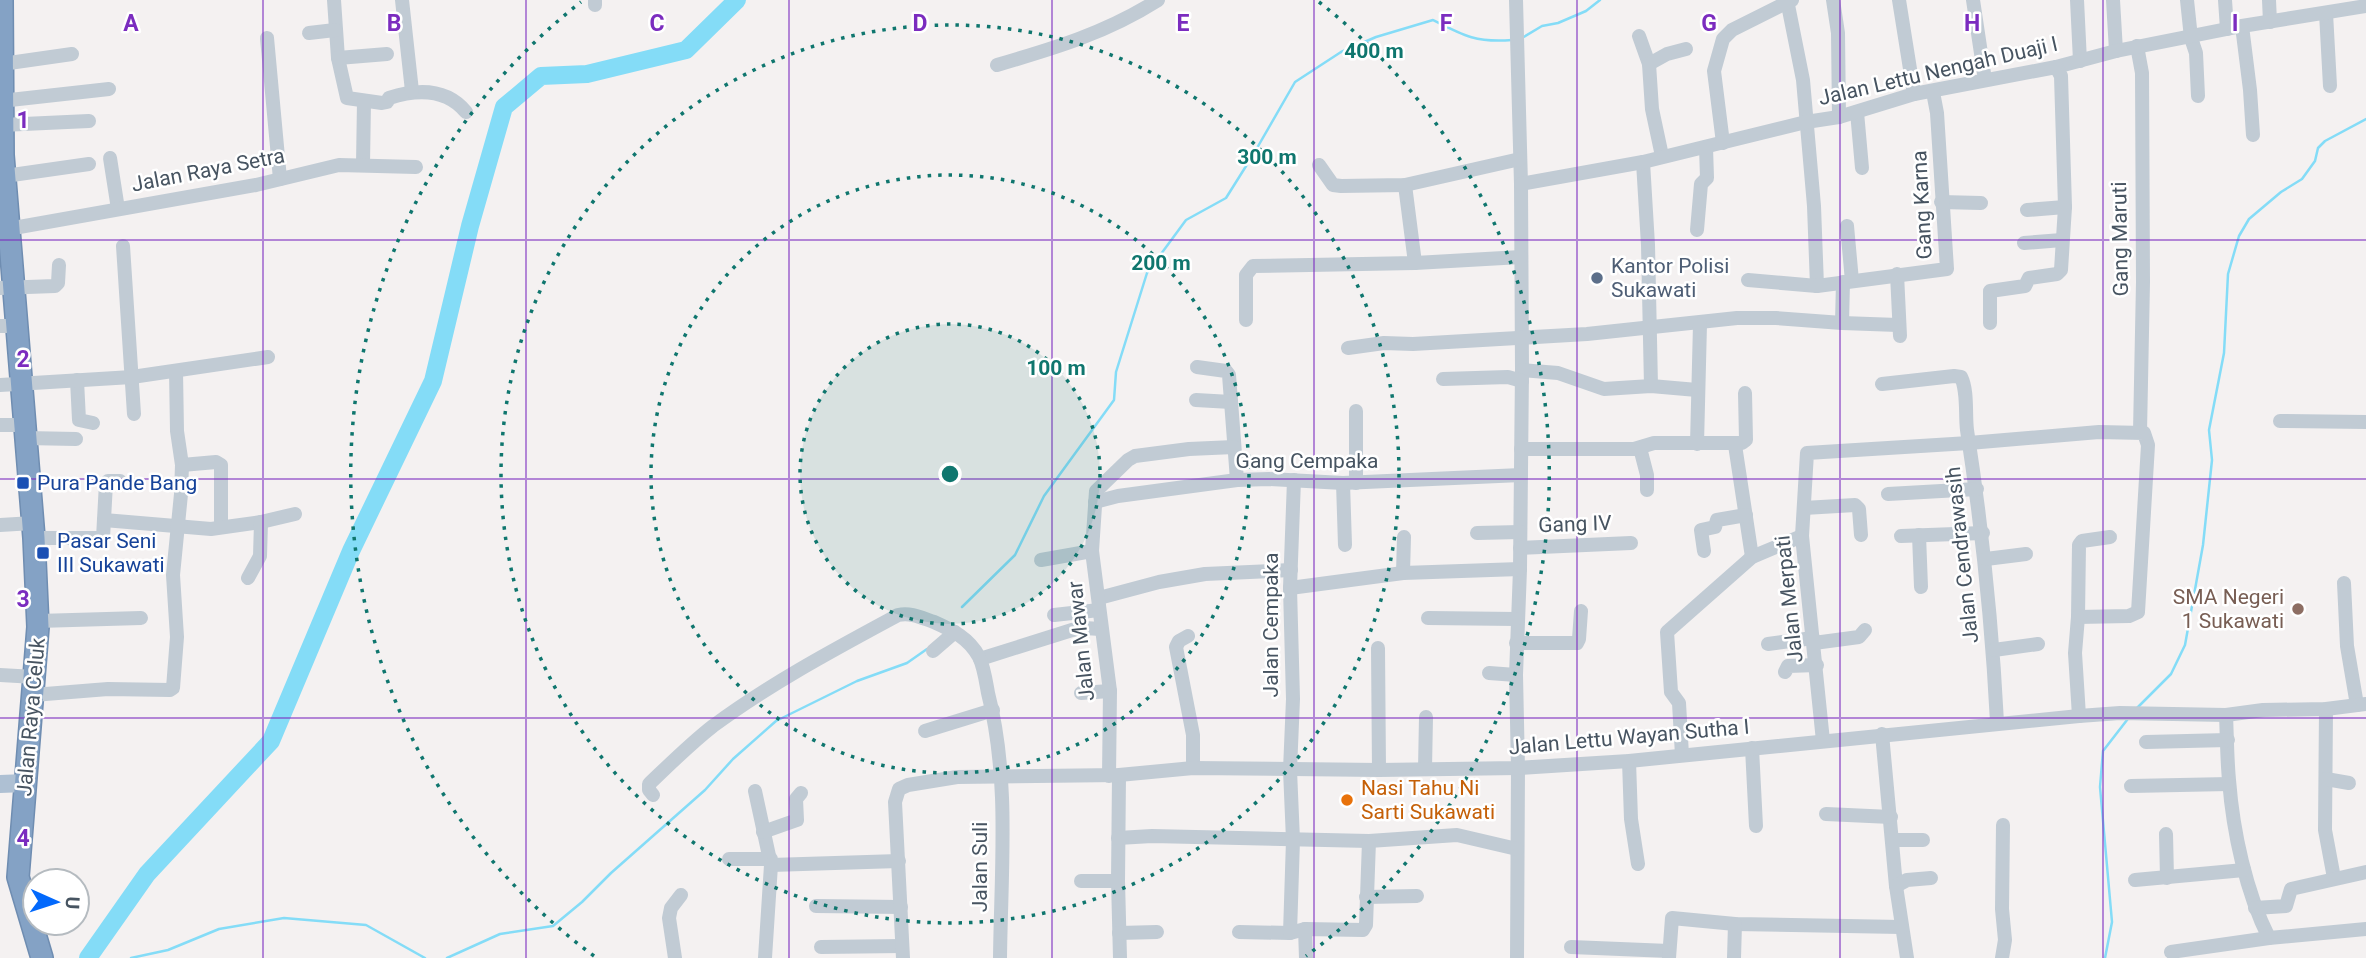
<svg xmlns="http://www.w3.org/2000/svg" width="2366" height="958" font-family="Roboto,sans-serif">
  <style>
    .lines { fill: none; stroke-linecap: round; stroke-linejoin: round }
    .stream { stroke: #84dcf7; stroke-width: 2.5 }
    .river { stroke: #84dcf7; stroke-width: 18 }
    .highway-casing { stroke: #6f8db1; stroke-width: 24 }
    .minor { stroke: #c1cbd4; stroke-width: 14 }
    .major { stroke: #aec0d3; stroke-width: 18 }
    .highway { stroke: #84a2c5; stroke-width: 21 }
    .grid { fill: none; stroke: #7b2cbf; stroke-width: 2; stroke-opacity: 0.55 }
    .ring { fill: none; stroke: #0f766e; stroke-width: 3.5; stroke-dasharray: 3.5 7 }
    .service-dot { fill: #5c6f8a; stroke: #fff; stroke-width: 2.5 }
    .transit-dot { fill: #1a4fb4; stroke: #fff; stroke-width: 2.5 }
    .education-dot { fill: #8d6e63; stroke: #fff; stroke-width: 2.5 }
    .food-dot { fill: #e8710a; stroke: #fff; stroke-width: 2.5 }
    .labels { text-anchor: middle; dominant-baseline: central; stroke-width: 5; stroke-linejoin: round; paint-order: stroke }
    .street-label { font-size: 21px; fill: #475461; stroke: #fff }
    .service-label { font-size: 21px; fill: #4e5e75; stroke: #fff; text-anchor: start }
    .transit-label { font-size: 21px; fill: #164399; stroke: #fff; text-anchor: start }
    .education-label { font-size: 21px; fill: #785e54; stroke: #fff; text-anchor: end }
    .food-label { font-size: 21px; fill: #c56008; stroke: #fff; text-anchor: start }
    .grid-label { font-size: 23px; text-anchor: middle; font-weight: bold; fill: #7b2cbf; stroke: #fff; stroke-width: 5; stroke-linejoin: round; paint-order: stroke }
    .centre { fill: #0f766e; stroke: #fff; stroke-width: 3.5 }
    .ring-label { font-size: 21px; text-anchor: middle; font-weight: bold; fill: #0f766e; stroke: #fff; stroke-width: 5; stroke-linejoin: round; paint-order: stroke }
  </style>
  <rect width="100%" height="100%" fill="#f4f1f1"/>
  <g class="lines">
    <g class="stream">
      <path d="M1522 38 1542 26 1558 23 1586 11 1600 0"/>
      <path d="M962 607 1015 555 1044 496 1114 400 1116 372 1147 273 1186 220 1226 198 1253 155 1295 82 1341 52 1376 37 1433 20C1464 36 1477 43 1512 40"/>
      <path d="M2136 709 2171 674 2185 645 2203 545 2212 460 2209 430 2224 353 2228 274 2239 236 2249 219 2281 192 2302 179 2315 161 2318 148 2325 141 2366 119"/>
      <path d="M131 958 168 950 219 929 284 918 366 925 425 958"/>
      <path d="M447 958 500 934 553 926 582 902 611 873 705 790 733 759 776 721 857 681 907 663 927 649"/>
      <path d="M2105 958 2112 922 2100 787 2103 751 2127 720"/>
    </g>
    <path class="river" d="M88 958 147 874 271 741 351 551 433 381 470 226 504 107 541 76 587 74 686 50 737 0"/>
    <defs>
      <path id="highway" d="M2 0 3 155 34 538 38 627 18 877 42 958"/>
    </defs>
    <use href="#highway" class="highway-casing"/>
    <g class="minor">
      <path d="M334 0 338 58 347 98 382 103 387 102 389 98C417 89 446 88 466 112"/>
      <path d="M402 0 412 91"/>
      <path d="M595 0V5"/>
      <path d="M1516 0 1521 184 1522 370 1520 569 1516 675 1518 768 1517 958"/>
      <path d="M1787 0 1803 80 1814 206 1817 286"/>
      <path d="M1833 0 1838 33 1839 117"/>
      <path d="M1899 0 1914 94"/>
      <path d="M1973 0 1985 80"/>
      <path d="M2077 0 2080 61"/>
      <path d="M2113 0 2116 51"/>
      <path d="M2187 0 2191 38 2196 53 2198 96"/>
      <path d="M2225 0 2227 29"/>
      <path d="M2269 0 2270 22"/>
      <path d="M2326 13 2330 86"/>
      <path d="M2242 26 2250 90 2253 135"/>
      <path d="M309 33 335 30"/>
      <path d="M1639 36 1649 64 1652 109 1662 156"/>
      <path d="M267 38 280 179"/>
      <path d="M2137 46 2142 73 2143 282 2140 432"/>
      <path d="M338 58 387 54"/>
      <path d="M2 64 72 54"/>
      <path d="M1649 64 1667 54 1686 49"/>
      <path d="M997 65C1055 48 1106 33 1158 0"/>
      <path d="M1 101 109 89"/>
      <path d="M1857 112 1862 168"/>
      <path d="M2 125 89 121"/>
      <path d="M1723 143 1714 71 1723 39 1732 30 1792 0"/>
      <path d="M110 158 118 209"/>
      <path d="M1643 162 1648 245 1651 386"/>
      <path d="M363 164 364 101"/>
      <path d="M1319 165 1333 185 1341 186 1405 185 1520 159"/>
      <path d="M5 176 89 164"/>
      <path d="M1521 184 1643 162 1806 122 1839 117 1914 94 2056 67 2116 51 2242 26 2366 6"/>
      <path d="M1405 185 1415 263"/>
      <path d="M1941 202 1981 203"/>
      <path d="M2027 210 2065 207"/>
      <path d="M1847 226 1852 281"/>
      <path d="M8 229 256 185 339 165 416 167"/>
      <path d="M1697 230 1701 184 1707 178 1706 147"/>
      <path d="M2024 243 2062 240"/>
      <path d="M123 246 134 414"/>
      <path d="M1897 274 1900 336"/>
      <path d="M1748 280 1817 286 1947 269 1937 113 1933 92"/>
      <path d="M0 288 55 286 58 283 59 265"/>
      <path d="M1246 320V275L1253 266 1415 263 1521 257"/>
      <path d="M1842 323 1843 282"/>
      <path d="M1990 323V291L2025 286 2029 278 2057 274 2061 270 2065 207 2061 76 2056 67"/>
      <path d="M0 326H16"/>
      <path d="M1348 348 1384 343 1413 344 1587 334 1737 318H1776L1842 323 1898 325"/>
      <path d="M1197 367 1226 371 1229 375 1237 480"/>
      <path d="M1522 370 1558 373 1604 389 1651 386 1697 390"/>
      <path d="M1443 379 1508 377 1522 381"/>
      <path d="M77 380 79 420 93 423"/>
      <path d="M1882 384 1954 376 1961 377C1968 391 1965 414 1967 430 1982 527 1992 624 1997 722"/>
      <path d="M0 385 132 377 268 357"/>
      <path d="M1196 400 1231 402"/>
      <path d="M1356 411V483"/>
      <path d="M2280 421 2366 422"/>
      <path d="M0 425H25"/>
      <path d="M26 438 76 439"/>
      <path d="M1697 444 1700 324"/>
      <path d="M1735 445 1752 557"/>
      <path d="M1640 448 1647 475V490"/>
      <path d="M1521 449H1634L1654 443H1742L1746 440 1745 393"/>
      <path d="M182 465 216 462 221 465V527"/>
      <path d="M1343 483 1345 545"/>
      <path d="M1888 494 1977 489"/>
      <path d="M1095 502 1118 496 1237 480 1269 479 1343 483 1521 475"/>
      <path d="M1804 508 1855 505 1859 509 1861 535"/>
      <path d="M104 520 211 529 261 522 295 514"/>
      <path d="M0 525 33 523"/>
      <path d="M1477 533 1520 532"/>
      <path d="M1919 535 1921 587"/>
      <path d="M1901 536 1983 533"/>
      <path d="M34 538H103L106 483 108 481H120"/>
      <path d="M1520 548 1631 543"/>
      <path d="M1704 551 1701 530 1715 527 1717 520 1746 515"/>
      <path d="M1986 559 2026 554"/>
      <path d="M1041 560 1092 551"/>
      <path d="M1403 573 1404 537"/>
      <path d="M248 578 260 556 261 522"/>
      <path d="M2344 583 2347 646 2357 705"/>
      <path d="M1290 588 1403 573 1520 569"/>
      <path d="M1099 598 1159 582 1205 574 1291 570"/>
      <path d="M1054 615 1099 610"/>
      <path d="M1428 618 1516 619"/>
      <path d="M38 621 141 618"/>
      <path d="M1188 636 1179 641 1176 647 1193 735V768"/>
      <path d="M1516 643H1577L1579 639 1581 611"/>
      <path d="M1814 643 1859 637 1865 630"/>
      <path d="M1768 644 1813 638"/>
      <path d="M1378 648 1379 770"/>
      <path d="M1994 650 2038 644"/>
      <path d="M933 651 955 632"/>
      <path d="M980 659 1072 630 1084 628 1101 629"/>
      <path d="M1785 672 1788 666 1817 665"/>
      <path d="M1489 673 1516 675"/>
      <path d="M0 675 35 677"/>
      <path d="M1081 693 1110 691"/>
      <path d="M33 695 108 689 170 690 173 688 177 637 173 575 181 494 182 465 177 431 176 371"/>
      <path d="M2326 709 2325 830 2334 878"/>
      <path d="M2226 715C2227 737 2227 759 2229 780 2233 832 2246 892 2269 938"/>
      <path d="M2079 716 2075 653 2078 617 2079 545 2082 541 2110 537"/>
      <path d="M925 731 993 710"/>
      <path d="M1882 734 1896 886 1907 958"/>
      <path d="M1823 741 1802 536 1807 453 1969 443 2099 432 2144 433 2148 445 2138 612 2129 616 2078 617"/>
      <path d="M2146 742 2228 740"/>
      <path d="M1752 748 1756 826"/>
      <path d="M1682 755 1679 703 1671 692 1667 632 1752 557 1802 536"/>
      <path d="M1629 761 1631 819 1638 864"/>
      <path d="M1425 769 1426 717"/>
      <path d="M1119 775 1118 881 1120 958"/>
      <path d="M1109 776 1110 691 1092 551 1096 491 1128 460 1135 456 1189 449 1234 447"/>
      <path d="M2326 779 2349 783"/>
      <path d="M2131 786 2229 784"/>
      <path d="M755 791 771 865 765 958"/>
      <path d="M653 795 649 790V784C670 764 690 744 713 726 771 683 835 649 898 615 911 612 922 618 934 622 952 630 969 638 979 657 984 667 986 682 988 693 1010 779 1001 870 1000 958"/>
      <path d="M1826 814 1891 817"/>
      <path d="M763 832 797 820 796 799 801 793"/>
      <path d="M2166 834 2167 878"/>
      <path d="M1118 838 1152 836 1369 841 1457 835 1517 849"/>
      <path d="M1893 840H1923"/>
      <path d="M729 859H771"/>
      <path d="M771 865 899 861"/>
      <path d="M2135 880 2244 870"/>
      <path d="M1081 881H1118"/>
      <path d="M1896 886 1907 880 1931 878"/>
      <path d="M1366 897 1417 896"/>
      <path d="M816 906 901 907"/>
      <path d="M2255 908 2286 906 2291 889 2366 872"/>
      <path d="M1305 929 1306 958"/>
      <path d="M1239 932 1290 933 1305 929 1363 930 1366 925 1369 841"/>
      <path d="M1119 933 1157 932"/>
      <path d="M1290 933 1293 840 1290 770 1293 699 1290 588 1294 480"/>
      <path d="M821 947 902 946"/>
      <path d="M1571 947 1669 951"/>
      <path d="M2171 952 2269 938 2366 929"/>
      <path d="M675 958 669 918 671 908 681 895"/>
      <path d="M903 958 895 802 899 789 908 785 957 777 1119 775 1193 768 1379 770 1518 768 1629 761 2079 716 2120 713 2226 715 2263 710 2326 709 2366 704"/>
      <path d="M1669 958 1672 918 1735 924 1901 927"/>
      <path d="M1734 958 1735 924"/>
      <path d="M2002 958 2005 940 2002 909 2003 825"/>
    </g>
    <path class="major" d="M0 784 25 783"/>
    <use href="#highway" class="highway"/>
  </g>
  <path class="grid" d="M263 0V958M526 0V958M789 0V958M1052 0V958M1314 0V958M1577 0V958M1840 0V958M2103 0V958M0 240H2366M0 479H2366M0 718H2366"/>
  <circle cx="950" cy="474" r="150" fill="#0f766e" fill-opacity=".12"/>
  <g class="ring">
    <circle cx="950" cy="474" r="150"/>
    <circle cx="950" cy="474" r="299"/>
    <circle cx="950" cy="474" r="449"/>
    <path d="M594 956A599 599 0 0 1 581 2M1319 2A599 599 0 0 1 1306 956"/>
  </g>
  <circle class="service-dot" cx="1597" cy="278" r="7"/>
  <g class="transit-dot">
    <rect x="16" y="476" width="14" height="14" rx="3.5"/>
    <rect x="36" y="546" width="14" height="14" rx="3.5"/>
  </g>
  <circle class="education-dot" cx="2298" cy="609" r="7"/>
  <circle class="food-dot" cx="1347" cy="800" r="7"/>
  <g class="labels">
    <g class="street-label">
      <text transform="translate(1938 71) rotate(-13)">Jalan Lettu Nengah Duaji I</text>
      <text transform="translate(208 170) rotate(-11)">Jalan Raya Setra</text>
      <text transform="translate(1922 205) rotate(-93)">Gang Karna</text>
      <text transform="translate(2120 239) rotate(-91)">Gang Maruti</text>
      <text x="1307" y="461">Gang Cempaka</text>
      <text transform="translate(1575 524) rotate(-2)">Gang IV</text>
      <text transform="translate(1962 555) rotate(-96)">Jalan Cendrawasih</text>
      <text transform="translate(1789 599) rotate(-96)">Jalan Merpati</text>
      <text transform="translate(1271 625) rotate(-90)">Jalan Cempaka</text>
      <text transform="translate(1081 641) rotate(-96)">Jalan Mawar</text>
      <text transform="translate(31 717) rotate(-85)">Jalan Raya Celuk</text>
      <text transform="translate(1629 737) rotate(-5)">Jalan Lettu Wayan Sutha I</text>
      <text transform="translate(980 867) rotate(-90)">Jalan Suli</text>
    </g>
    <g class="service-label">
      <text x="1611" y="266">Kantor Polisi<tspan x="1611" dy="24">Sukawati</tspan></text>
    </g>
    <g class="transit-label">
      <text x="37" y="483">Pura Pande Bang</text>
      <text x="57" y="541">Pasar Seni<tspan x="57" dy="24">III Sukawati</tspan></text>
    </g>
    <g class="education-label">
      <text x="2284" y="597">SMA Negeri<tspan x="2284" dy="24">1 Sukawati</tspan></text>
    </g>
    <g class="food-label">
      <text x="1361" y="788">Nasi Tahu Ni<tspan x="1361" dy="24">Sarti Sukawati</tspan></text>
    </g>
  </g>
  <g class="grid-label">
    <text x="131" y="31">A</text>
    <text x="394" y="31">B</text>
    <text x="657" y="31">C</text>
    <text x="920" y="31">D</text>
    <text x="1183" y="31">E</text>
    <text x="1446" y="31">F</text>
    <text x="1709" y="31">G</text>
    <text x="1972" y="31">H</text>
    <text x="2235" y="31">I</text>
    <text x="23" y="128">1</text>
    <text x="23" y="367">2</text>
    <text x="23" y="607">3</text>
    <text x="23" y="846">4</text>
  </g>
  <circle cx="950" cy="474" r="10" class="centre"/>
  <g class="ring-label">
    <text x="1374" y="58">400 m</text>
    <text x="1267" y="164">300 m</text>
    <text x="1161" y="270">200 m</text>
    <text x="1056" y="375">100 m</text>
  </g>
  <g transform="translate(56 902) rotate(93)"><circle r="33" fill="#ffffff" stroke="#b5bbc0" stroke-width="2"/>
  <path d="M0-5L12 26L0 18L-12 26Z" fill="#0369fc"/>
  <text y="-10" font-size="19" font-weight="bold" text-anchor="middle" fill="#475461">U</text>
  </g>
</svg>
